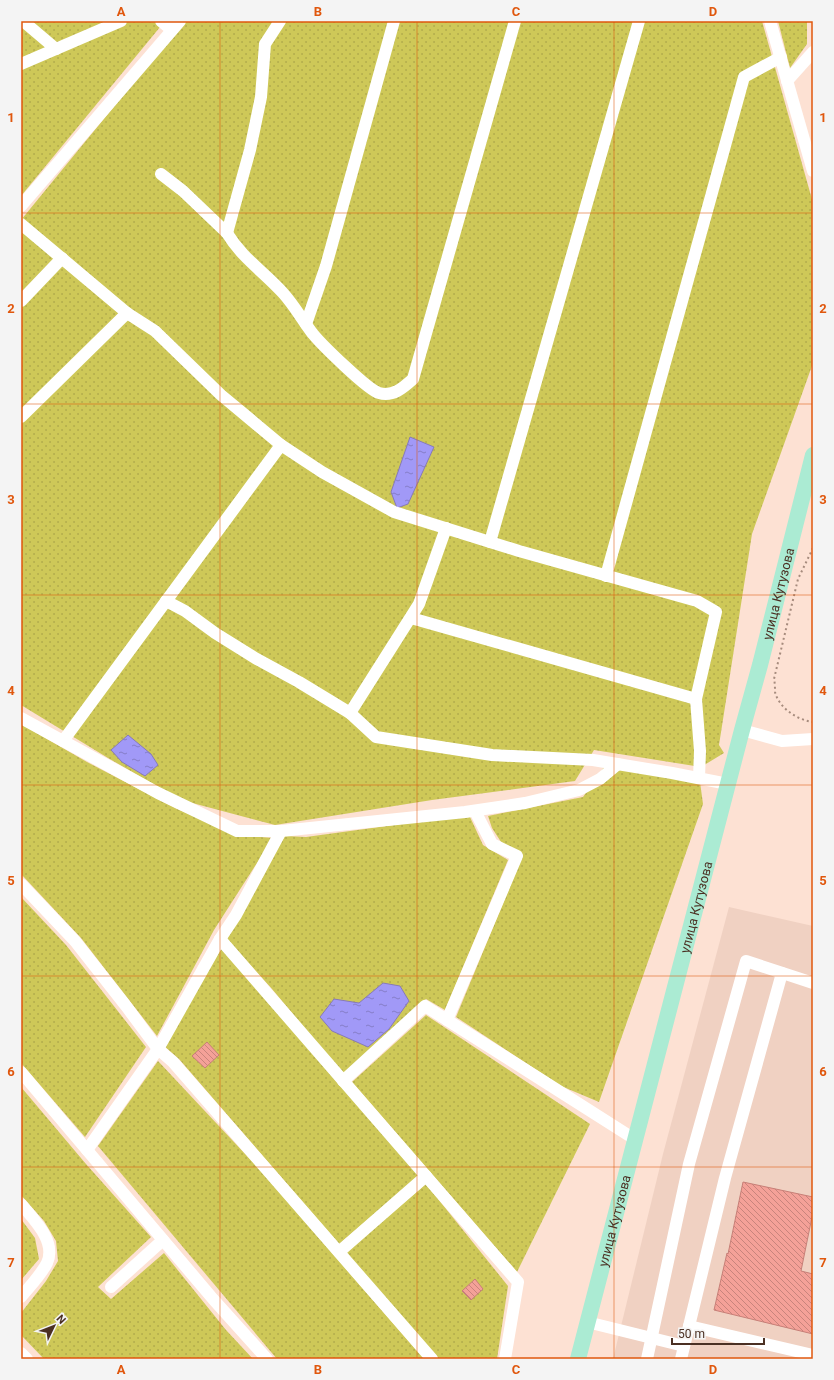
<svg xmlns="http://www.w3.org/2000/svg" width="834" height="1380" font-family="Roboto,sans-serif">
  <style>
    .built { fill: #f0d1c2 }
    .garden { fill: url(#garden-dots) }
    .water { fill: url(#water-ripples); stroke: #877ab7 }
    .building { fill: url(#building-back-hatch); stroke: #c77f77 }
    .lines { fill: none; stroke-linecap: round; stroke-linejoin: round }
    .path { stroke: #a68b7d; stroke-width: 2; stroke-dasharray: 2 3; stroke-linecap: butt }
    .minor { stroke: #fff; stroke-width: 12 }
    .major { stroke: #abebd3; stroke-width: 16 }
    .grid { fill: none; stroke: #e0570d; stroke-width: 1; stroke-opacity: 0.55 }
    .labels { text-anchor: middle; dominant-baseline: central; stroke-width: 4; stroke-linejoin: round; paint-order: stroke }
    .street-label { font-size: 13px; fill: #4b3023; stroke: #f4f4f4 }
    .neatline { fill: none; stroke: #e0570d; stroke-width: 1.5 }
    .grid-label { font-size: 13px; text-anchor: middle; font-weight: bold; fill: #e0570d }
  </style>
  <defs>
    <pattern id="garden-dots" width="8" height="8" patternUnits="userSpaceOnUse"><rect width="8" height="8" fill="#cec858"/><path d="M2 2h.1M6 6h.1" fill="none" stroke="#b2ac4c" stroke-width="1.8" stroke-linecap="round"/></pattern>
    <pattern id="water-ripples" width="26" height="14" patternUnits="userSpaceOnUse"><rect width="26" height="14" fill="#a199f7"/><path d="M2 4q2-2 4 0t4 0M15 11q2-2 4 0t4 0" fill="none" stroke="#857dc8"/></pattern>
    <pattern id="building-back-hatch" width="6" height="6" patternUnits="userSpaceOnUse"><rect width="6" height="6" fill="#f4a198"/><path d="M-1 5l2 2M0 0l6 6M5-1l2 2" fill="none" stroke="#c8847c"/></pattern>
  </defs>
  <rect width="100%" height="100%" fill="#fde1d3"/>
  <path class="built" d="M729 907 813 926V1359H613L663 1154Z"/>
  <g class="garden">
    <path d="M21 21H165L21 196Z"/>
    <path d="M184 21H762L813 203V363L752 534 719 745 724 753 701 767 594 750 575 781 432 800 275 825 181 800 108 758 21 705V220Z"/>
    <path d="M778 21H807V44L790 68Z"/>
    <path d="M21 724 87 762 175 808 237 835 273 838 214 930 157 1036 81 938 21 874Z"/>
    <path d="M604 767 700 782 703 804 599 1102 561 1086 456 1017 523 855 503 845 492 828 488 816 583 797Z"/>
    <path d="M470 817 483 845 508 860 445 1010 426 999 344 1075 272 989 225 937 285 836 306 837 416 822Z"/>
    <path d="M21 897 66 945 146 1047 85 1137 21 1063Z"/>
    <path d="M221 948 419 1176 339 1244 179 1059 164 1046Z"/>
    <path d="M426 1015 590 1124 517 1272 352 1082Z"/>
    <path d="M158 1061 262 1172 424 1359H277L98 1146Z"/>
    <path d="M21 1087 86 1164 151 1237 98 1287 111 1299 164 1253 226 1330 253 1359H44L21 1335V1313L46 1281 58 1261 56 1241 44 1221 21 1195Z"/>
    <path d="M426 1184 508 1286 497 1359H439L344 1253Z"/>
    <path d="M21 1219 35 1238 39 1259 21 1280Z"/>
  </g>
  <g class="water">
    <path d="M410 437 434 447 408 504 397 508 391 492Z"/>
    <path d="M128 735 151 754 158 765 145 776 122 762 111 750Z"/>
    <path d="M383 983 400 986 409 1001 389 1029 368 1047 332 1031 320 1017 334 999 359 1003Z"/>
  </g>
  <g class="building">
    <path d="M207 1042 219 1055 205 1068 192 1056Z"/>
    <path d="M743 1182 813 1197V1212L801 1271 813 1274V1334L714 1310 727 1253 728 1254Z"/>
    <path d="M475 1279 483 1289 471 1300 462 1291Z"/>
  </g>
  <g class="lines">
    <path class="path" d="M813 548 798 579 774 679C775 683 775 688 775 692 779 708 797 720 813 722"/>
    <g class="minor">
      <path d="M23 21 56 49"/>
      <path d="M161 21 172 30"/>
      <path d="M770 21 813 171"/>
      <path d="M21 64 121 21"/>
      <path d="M787 81 813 52"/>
      <path d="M161 174 183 191 227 233 250 150 261 97 265 44 280 21"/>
      <path d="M21 206 180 21"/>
      <path d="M21 224 127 313 155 331 221 395 281 445"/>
      <path d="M227 233C242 258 264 272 283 293 294 305 303 321 313 334 322 345 368 390 379 393 393 397 403 388 413 379L515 21"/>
      <path d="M21 301 62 258"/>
      <path d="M306 324 326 266 394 21"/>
      <path d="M21 417 127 313"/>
      <path d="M446 528 419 604 350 713 376 737 492 755 593 760 672 773 728 784"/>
      <path d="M490 542 639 21"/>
      <path d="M606 576 744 77 781 57"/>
      <path d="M166 601 185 611 215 633 255 658 299 682 350 713"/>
      <path d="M411 618 696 699"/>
      <path d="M21 718 158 793 237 831H281"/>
      <path d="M742 730 782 741 813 739"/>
      <path d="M63 741 281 445 322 472 394 512 519 551 697 601 716 612 696 699 700 751 699 778"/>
      <path d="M21 884 75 941 126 1006 158 1049 173 1062 432 1359"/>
      <path d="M220 939 518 1282 505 1359"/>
      <path d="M447 1020 517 856 492 844 475 811"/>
      <path d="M21 1072 213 1299 267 1359"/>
      <path d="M343 1081 425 1006 636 1140"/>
      <path d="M87 1150 158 1049 220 939 236 915 281 831 465 812 525 803 579 790 600 779 618 764"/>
      <path d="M21 1204C33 1219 57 1241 47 1263 41 1275 30 1286 21 1297"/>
      <path d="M339 1252 426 1176"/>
      <path d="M111 1287 163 1240"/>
      <path d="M587 1322 684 1346"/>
      <path d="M689 1326 813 1355"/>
      <path d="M21 1353 27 1359"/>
      <path d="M647 1359 689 1164 746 961 813 983"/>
      <path d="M681 1359 725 1178 782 973"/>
    </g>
    <path class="major" id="s1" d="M578 1359 742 730 760 665 813 455"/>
  </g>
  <path class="grid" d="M220 21V1359M417 21V1359M614 21V1359M21 213H813M21 404H813M21 595H813M21 785H813M21 976H813M21 1167H813"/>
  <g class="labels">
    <g class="street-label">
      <text stroke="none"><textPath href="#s1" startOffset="791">улица Кутузова</textPath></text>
      <text stroke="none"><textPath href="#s1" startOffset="467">улица Кутузова</textPath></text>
      <text stroke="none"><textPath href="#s1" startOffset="143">улица Кутузова</textPath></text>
    </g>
  </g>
  <rect width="834" height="1380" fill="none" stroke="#f4f4f4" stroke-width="44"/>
  <g transform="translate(54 1326) rotate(47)" stroke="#f4f4f4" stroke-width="3" paint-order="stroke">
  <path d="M0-3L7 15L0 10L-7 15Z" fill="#4b3023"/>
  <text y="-6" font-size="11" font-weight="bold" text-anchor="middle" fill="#4b3023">N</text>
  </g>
  <path d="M672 1338v6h92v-6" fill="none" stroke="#4b3023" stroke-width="2"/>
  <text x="678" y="1338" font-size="12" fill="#4b3023" stroke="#f4f4f4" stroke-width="3" paint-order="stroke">50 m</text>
  <rect x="22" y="22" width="790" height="1336" class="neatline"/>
  <g class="grid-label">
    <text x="121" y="16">A</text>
    <text x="318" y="16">B</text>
    <text x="516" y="16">C</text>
    <text x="713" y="16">D</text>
    <text x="11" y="122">1</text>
    <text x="823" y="122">1</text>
    <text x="11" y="313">2</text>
    <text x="823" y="313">2</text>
    <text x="11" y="504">3</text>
    <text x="823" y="504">3</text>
    <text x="11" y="695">4</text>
    <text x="823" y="695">4</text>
    <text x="11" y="885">5</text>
    <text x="823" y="885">5</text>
    <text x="11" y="1076">6</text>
    <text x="823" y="1076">6</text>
    <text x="11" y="1267">7</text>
    <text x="823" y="1267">7</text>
    <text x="121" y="1374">A</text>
    <text x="318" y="1374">B</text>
    <text x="516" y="1374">C</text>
    <text x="713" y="1374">D</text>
  </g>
</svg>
